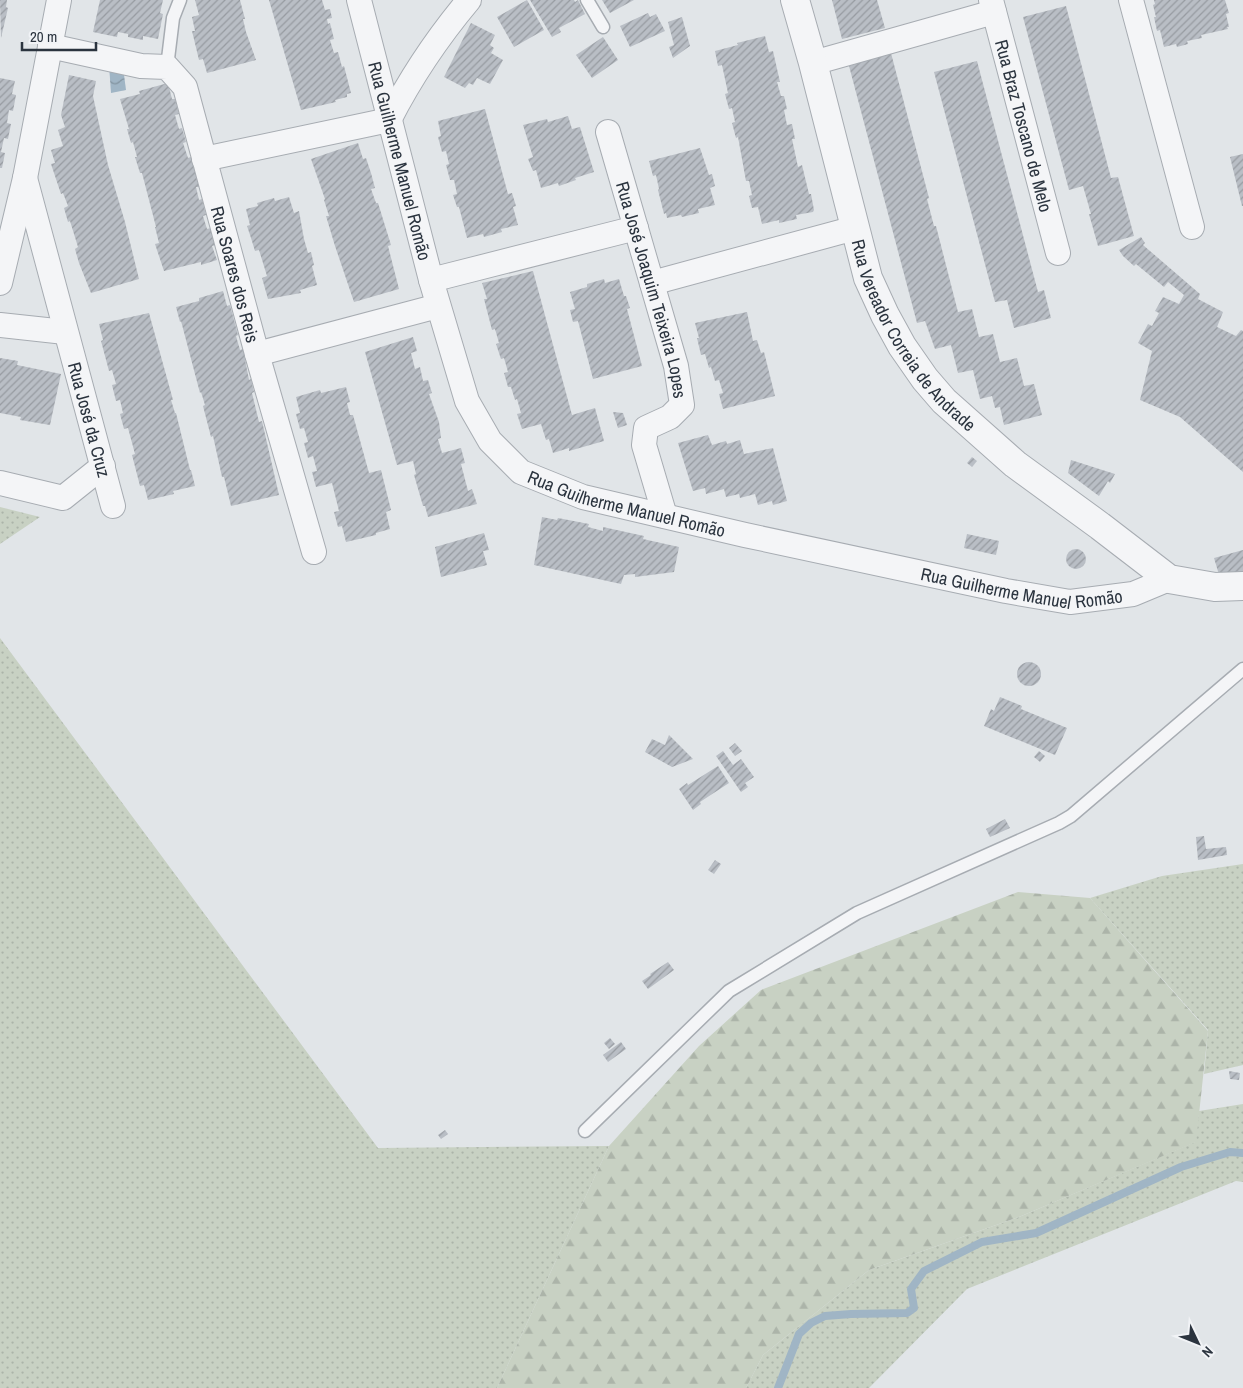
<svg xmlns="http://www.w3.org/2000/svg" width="1243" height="1388" font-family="'Archivo Narrow',sans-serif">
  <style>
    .grass { fill: url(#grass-dots) }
    .forest { fill: url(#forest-firs) }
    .water { fill: url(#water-waves) }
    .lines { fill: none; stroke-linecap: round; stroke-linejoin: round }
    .stream { stroke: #a0b5c5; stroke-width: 8 }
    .building { fill: url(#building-hatch) }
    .service-casing { stroke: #a7acb2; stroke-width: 15 }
    .minor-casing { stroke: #a7acb2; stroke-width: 26 }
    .tertiary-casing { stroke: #a7acb2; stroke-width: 30 }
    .service { stroke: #f4f5f7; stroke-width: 12 }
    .minor { stroke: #f4f5f7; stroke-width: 24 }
    .tertiary { stroke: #f4f5f7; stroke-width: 28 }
    .labels { text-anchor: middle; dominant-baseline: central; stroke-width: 4.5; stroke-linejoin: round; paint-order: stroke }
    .street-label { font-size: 18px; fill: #2b343f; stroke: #f1f3f6 }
  </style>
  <defs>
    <pattern id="grass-dots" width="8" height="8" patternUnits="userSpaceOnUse" patternTransform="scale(1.25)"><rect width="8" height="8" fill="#c8d1c3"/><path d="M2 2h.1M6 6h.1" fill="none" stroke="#acb4a9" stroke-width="1.8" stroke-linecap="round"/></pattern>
    <pattern id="forest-firs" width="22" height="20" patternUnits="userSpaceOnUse" patternTransform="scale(1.25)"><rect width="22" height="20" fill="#c8d1c3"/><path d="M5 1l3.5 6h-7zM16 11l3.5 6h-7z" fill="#acb4a9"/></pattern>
    <pattern id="water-waves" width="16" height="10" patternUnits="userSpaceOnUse" patternTransform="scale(1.25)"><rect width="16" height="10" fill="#a0b5c5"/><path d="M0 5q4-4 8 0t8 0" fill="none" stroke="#8394a1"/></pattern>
    <pattern id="building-hatch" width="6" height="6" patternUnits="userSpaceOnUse" patternTransform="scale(1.25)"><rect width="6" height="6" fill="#b9bec5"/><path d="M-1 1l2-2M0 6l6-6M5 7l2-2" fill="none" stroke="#979ba1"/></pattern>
  </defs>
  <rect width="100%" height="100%" fill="#e1e5e8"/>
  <g class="grass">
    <path d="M0 507 40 517 0 544Z"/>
    <path d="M0 638 378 1148 609 1146 497 1388H0Z"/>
    <path d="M1243 864V1065L1204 1074 1208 1030 1090 898 1162 876Z"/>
    <path d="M1243 1104V1182L1236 1181 967 1289 869 1388H746L763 1355 869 1270 1019 1217 1195 1142 1199 1111Z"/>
  </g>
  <path class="forest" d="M1018 892 1090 898 1208 1031 1196 1142 1019 1217 869 1270 763 1355 746 1388H497L609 1146 699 1046 761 990Z"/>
  <path class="water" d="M109 65 123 67 126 90 111 93Z"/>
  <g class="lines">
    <path class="stream" d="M778 1388 799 1334 811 1323 825 1316 851 1314 907 1313 914 1308 911 1289 924 1271 982 1242 1036 1233 1181 1167 1230 1152 1243 1153"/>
  </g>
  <g class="building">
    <path d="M0 0H7L6 7 8 8 1 38Z"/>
    <path d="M100 0H163L160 13 163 14 158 39 143 36V40L128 37V34L118 32 117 37 93 32Z"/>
    <path d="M195 0H240L245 19H243L246 32 256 60 207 73 203 59 199 60 192 31H195L192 17 199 15Z"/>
    <path d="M269 0H322L325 10 330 9 332 18 327 19 328 24 330 23 334 39 330 40 334 53 338 52 342 67 344 66 351 93 347 94V97L335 100 336 102 301 110Z"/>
    <path d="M527 0 544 30 514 47 497 17Z"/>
    <path d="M530 0H574L575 2 578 0 585 14 559 28 561 32 552 37Z"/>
    <path d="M602 0H634L610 13Z"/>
    <path d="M832 0H877L885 28 842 39Z"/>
    <path d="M1154 0H1225L1229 13 1226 14 1229 27H1227L1228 29 1201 35 1202 38 1187 41 1188 44 1177 47 1176 44 1164 47 1160 30 1157 31 1154 17H1156L1153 5 1155 4Z"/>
    <path d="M1066 6 1111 178 1118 177 1134 236 1098 246 1089 214H1091L1083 186 1069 190 1023 17Z"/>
    <path d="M648 13 650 17 656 14 665 31 630 47 620 26Z"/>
    <path d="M682 17 690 46 673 58 669 47 674 45 668 22Z"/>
    <path d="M471 23 495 35 490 45 494 48 491 53 503 60 490 84 477 78 473 85 469 83 465 88 444 77Z"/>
    <path d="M765 36 769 52 773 51 780 82H777L781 96H784L787 109 784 110 787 125 792 124 795 139H792L798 167 802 165 809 194H811L814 210 813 212 796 215 797 219 779 223V220L762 224 758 207 752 208 749 196 752 195 749 181H746L738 137 736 138 732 123 735 122 732 108 729 109 725 94 728 93 722 65 718 66 715 51 738 45 737 43Z"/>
    <path d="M603 37 618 60 592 78 576 55Z"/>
    <path d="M891 53 929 198 927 199 934 226H936L958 312 972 309 979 337 993 334 1000 362 1017 358 1024 386 1034 384 1042 415 1004 425 1000 407 995 408 992 396 980 399 973 370 958 373 951 345 935 349 925 321 917 323 849 66Z"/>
    <path d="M977 61 1038 292 1044 290 1051 318 1014 328 1007 300 995 302 934 72Z"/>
    <path d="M69 75 96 81 93 96 108 165 125 222 139 279 91 293 79 263 75 249 78 247 70 221 68 222 64 208 68 206 63 193 61 194 51 164 55 163 51 150 63 146 58 130 65 127 61 115Z"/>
    <path d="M0 78 15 81 12 94 16 95 13 111 9 110 7 123 11 124 8 139 4 138 1 152 5 153 2 168H0Z"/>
    <path d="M168 83 172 99H175L179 114 175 115 179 129 182 128 186 142 183 143 188 158 191 157 199 187H196L199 200 202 199 206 215 203 216 207 229 211 228 216 245 212 246 217 260 201 265V262L164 271 155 244 159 243 155 227H156L142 173H140L135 157H137L133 142 131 143 127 129H129L120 99 140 94 139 91Z"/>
    <path d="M485 109 508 194 512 193 516 206 513 207 518 225 501 229 502 232 484 237 483 234 467 238 459 207H457L453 195 457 194 454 180H450L446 165 449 164 446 151 442 152 438 137 441 136 438 121Z"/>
    <path d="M568 116 572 129 580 127 594 172 575 178 576 180 559 186 558 183 541 188 536 170 533 171 528 159 533 157 523 125 547 119 548 122Z"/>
    <path d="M358 143 363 159 366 158 371 173 375 188 371 189 376 203H378L391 245 388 246 399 289 354 302 335 246 326 216H329L324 200 325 199 311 159Z"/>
    <path d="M700 148 709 175 712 174 715 186 710 188 715 205 698 209 699 213 682 217 681 215 667 218 666 213 664 214 658 190 659 189 656 175 653 176 649 161Z"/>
    <path d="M1243 154V206H1242L1230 157Z"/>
    <path d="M289 197 294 213 299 211 304 239 308 253 311 252 314 265 312 266 317 285 300 290 301 293 268 299 262 278 267 276 259 250 255 251 251 238 247 226 250 225 246 209 258 206 257 203 274 198 275 201Z"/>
    <path d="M1141 237 1145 243 1143 245 1200 294 1198 299 1223 312 1217 327 1236 336 1241 330 1243 331V472L1180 417 1140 400 1152 351 1138 343 1148 324 1152 326 1159 313 1155 311 1163 297 1179 304 1184 295 1168 282 1164 287 1136 264 1134 266 1123 256 1119 250Z"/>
    <path d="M533 271 572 415 595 408 604 441 569 451V448L553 453 549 439 546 440 541 424 522 429 517 414 521 413 517 399 515 400 511 387H508L504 373 508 372 504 358 501 359 496 344 499 343 495 329 492 330 484 299H487L482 283Z"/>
    <path d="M604 279 605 283 619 279 624 296H626L630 308 627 309 642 366 593 379 578 321 573 322 570 310 575 309 570 292 587 287V284Z"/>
    <path d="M223 291 227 306 230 305 238 335 236 336 240 350 243 349 249 380 251 379 254 392 252 393 259 422 262 421 279 495 231 506 224 477H222L213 436 211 437 203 406 205 405 201 392 200 393 181 321 180 322 176 307 199 301V298Z"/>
    <path d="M747 312 753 341 757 340 761 353 764 352 775 396 723 409 719 394 723 393 719 380 715 381 711 367 709 368 705 354 701 355 697 338H699L695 323Z"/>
    <path d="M149 313 173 400H171L175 413H176L190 470H191L195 486 173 491 174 494 148 500 144 485 140 486 132 455 135 454 128 428 124 429 120 414 123 413 120 400 116 401 112 385 116 384 112 370 109 371 101 341 103 340 99 324Z"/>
    <path d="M413 337 417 351 411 353 415 369 420 367 423 381 428 380 432 393 429 394 439 422 441 438 438 439 442 453 461 448 465 463 461 464 468 491 472 489 477 504 428 517 425 506H423L414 475 416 474 413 461 397 465 365 352Z"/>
    <path d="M0 358 18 361 17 365 61 374 50 425 20 420 21 417 0 413Z"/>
    <path d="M346 387 350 402 347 403 350 415H353L369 473 381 470 391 510 386 512 390 529 376 533V535L346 542 342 526 338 527 334 512 339 511 332 483 316 487 312 472 317 471 313 456 308 458 304 443 308 442 304 428 300 429 296 414 300 413 296 397 320 390 321 393Z"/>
    <path d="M613 412 623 413 627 425 618 428Z"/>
    <path d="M708 435 712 445 726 441 727 444 740 440 744 454 773 448 787 501 773 505 772 501 758 505 755 494 740 498 739 494 726 497 724 489 706 494 705 488 693 491 678 443Z"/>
    <path d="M972 457 977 461 972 467 967 463Z"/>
    <path d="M1071 460 1115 474 1110 483 1108 481 1099 496 1068 473Z"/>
    <path d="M542 517 557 520 558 518 589 524 588 527 603 531V527L644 536 643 539 679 547 674 572 635 577V574L624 575 621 584 534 565Z"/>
    <path d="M484 533 489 550 483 551 487 565 441 577 435 547Z"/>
    <path d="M967 534 999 541 996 555 964 548Z"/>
    <circle cx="1076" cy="559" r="10"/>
    <path d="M1243 550V576L1220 578 1214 558Z"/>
    <circle cx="1029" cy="674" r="12"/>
    <path d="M1000 697 1022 706 1021 709 1067 728 1055 755 984 726 991 709 994 711Z"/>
    <path d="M669 735 693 759 672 767 645 752 652 739 665 745Z"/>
    <path d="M735 743 742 751 735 756 729 748Z"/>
    <path d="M723 751 733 765 741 759 754 777 745 783 748 787 741 792 716 756Z"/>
    <path d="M1039 751 1045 756 1040 762 1034 757Z"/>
    <path d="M718 766 729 783 700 802 701 804 693 810 679 789 687 783 688 785Z"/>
    <path d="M1005 819 1010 828 990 837 986 829Z"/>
    <path d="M1204 836 1206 849 1226 847 1227 855 1198 860 1196 837Z"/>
    <path d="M715 860 721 864 714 874 708 870Z"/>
    <path d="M668 962 674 970 648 989 642 981 651 975 650 974Z"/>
    <path d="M610 1038 615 1044 609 1049 604 1043Z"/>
    <path d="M621 1042 626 1049 608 1062 603 1055Z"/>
    <path d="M1229 1071 1240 1073 1239 1080 1230 1079Z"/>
    <path d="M445 1130 448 1134 441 1139 438 1135Z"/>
  </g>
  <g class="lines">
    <defs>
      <g id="service">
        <path d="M587 0 603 27"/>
        <path d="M167 67 173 18 180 0"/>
        <path d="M585 1131 729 991 857 913 1059 823 1071 816 1243 669"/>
      </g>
      <g id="minor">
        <path id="s1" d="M359 0 431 280 467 401 490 441 521 472 583 497 745 535 1006 591 1070 602 1133 594 1169 579"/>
        <path id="s2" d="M991 0 1058 253"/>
        <path d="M1131 0 1192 227"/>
        <path id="s3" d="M50 46 141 66 167 67 185 87 257 354 314 552"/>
        <path d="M813 63 994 12"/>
        <path id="s4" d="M608 132 676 366 682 405 670 417 646 428 644 445 665 516"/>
        <path d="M204 159 389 120C411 77 438 37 469 0"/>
        <path id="s5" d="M25 178 113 506"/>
        <path d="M431 280 636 228"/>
        <path d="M0 283 25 178 59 0"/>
        <path d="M652 283 855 228"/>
        <path d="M0 325 65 332"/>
        <path d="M257 354 438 306"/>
        <path d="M0 483 63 498 103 466"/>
      </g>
      <g id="tertiary">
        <path id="s6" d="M795 0 813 63 868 278 885 315 902 346 925 379 944 401 1015 464 1100 526 1169 579 1215 587 1243 586"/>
      </g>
    </defs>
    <use href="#service" class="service-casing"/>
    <use href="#minor" class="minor-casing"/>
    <use href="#tertiary" class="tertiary-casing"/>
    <use href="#service" class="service"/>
    <use href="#minor" class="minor"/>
    <use href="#tertiary" class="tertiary"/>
  </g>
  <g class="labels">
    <g class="street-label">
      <text stroke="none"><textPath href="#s2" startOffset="130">Rua Braz Toscano de Melo</textPath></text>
      <text stroke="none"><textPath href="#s1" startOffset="166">Rua Guilherme Manuel Romão</textPath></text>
      <text stroke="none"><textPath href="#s3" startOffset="340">Rua Soares dos Reis</textPath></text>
      <text stroke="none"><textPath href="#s4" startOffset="164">Rua José Joaquim Teixeira Lopes</textPath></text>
      <text stroke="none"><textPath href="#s6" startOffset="360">Rua Vereador Correia de Andrade</textPath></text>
      <text stroke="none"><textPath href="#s5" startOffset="250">Rua José da Cruz</textPath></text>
      <text stroke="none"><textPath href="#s1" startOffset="616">Rua Guilherme Manuel Romão</textPath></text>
      <text stroke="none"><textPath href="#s1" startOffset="1021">Rua Guilherme Manuel Romão</textPath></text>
    </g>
  </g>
  <g transform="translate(1198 1343) rotate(133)" stroke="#f1f3f6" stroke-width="4" paint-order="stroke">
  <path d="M0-4L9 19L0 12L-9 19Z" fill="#2b343f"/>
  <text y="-8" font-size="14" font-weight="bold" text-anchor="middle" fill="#2b343f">N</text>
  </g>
  <path d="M22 42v8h74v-8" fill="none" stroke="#2b343f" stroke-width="2.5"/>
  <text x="30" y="42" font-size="15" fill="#2b343f" stroke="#f1f3f6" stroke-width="4" paint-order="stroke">20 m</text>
</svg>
